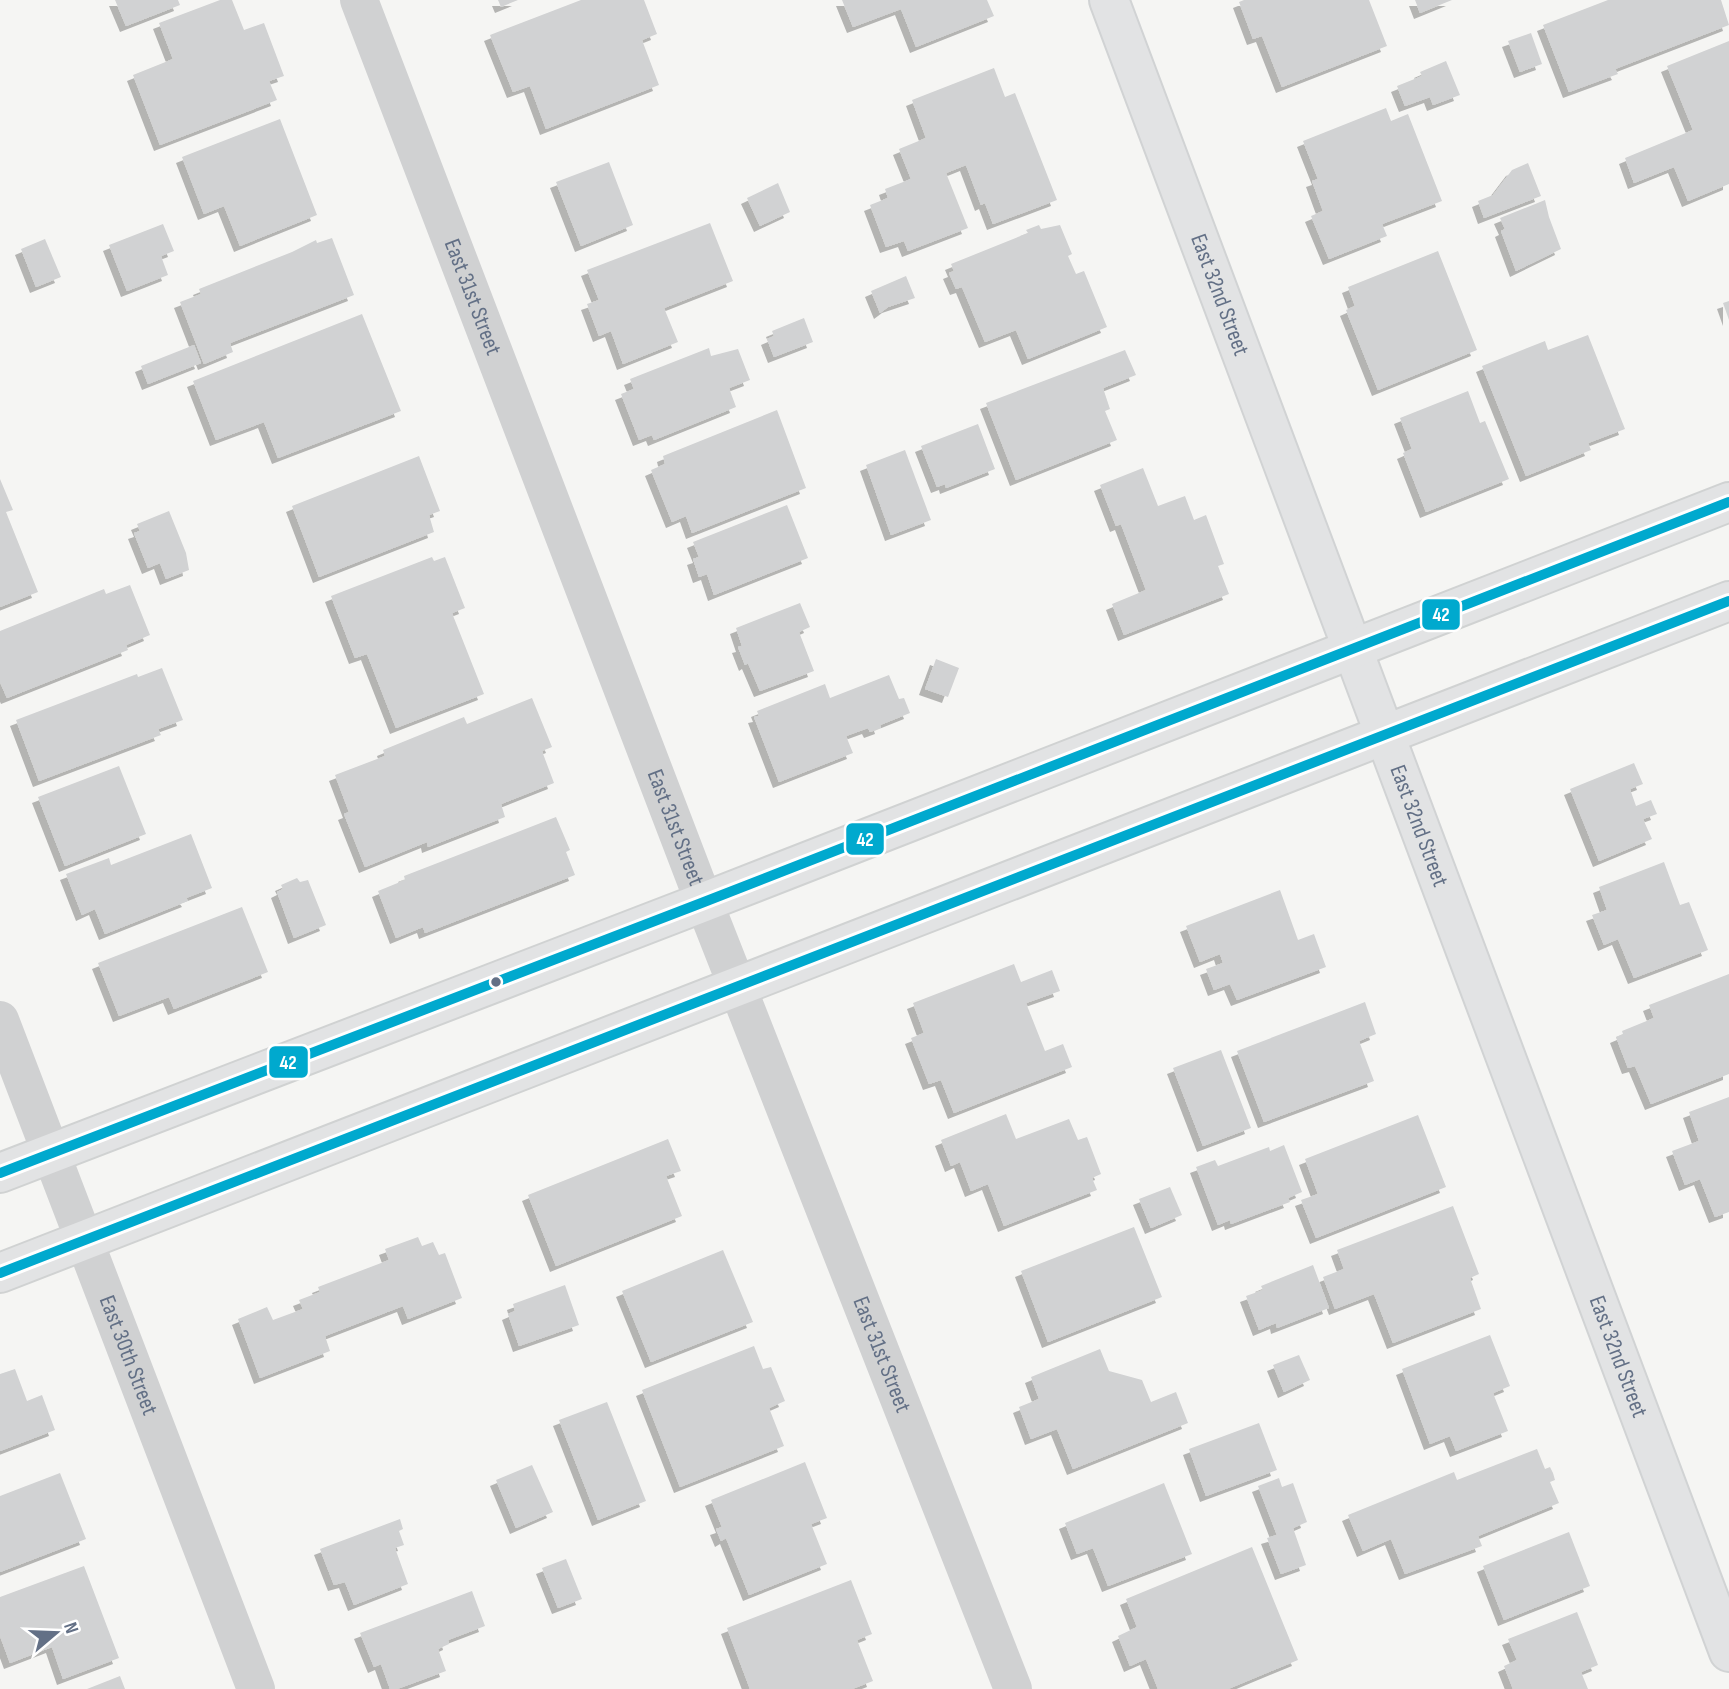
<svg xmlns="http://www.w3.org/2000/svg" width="1729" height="1689" font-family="'Sofia Sans Condensed',sans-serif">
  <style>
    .building { fill: #d1d2d3; filter: url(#shadow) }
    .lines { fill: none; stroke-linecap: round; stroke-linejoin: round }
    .secondary-casing { stroke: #d1d3d4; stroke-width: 42 }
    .primary-casing { stroke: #d0d2d2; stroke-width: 42 }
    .street { stroke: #d0d1d2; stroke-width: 38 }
    .secondary { stroke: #e2e3e4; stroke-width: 38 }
    .primary { stroke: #e2e3e4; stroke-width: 38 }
    .bus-1-casing { stroke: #fff; stroke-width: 16 }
    .bus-1 { stroke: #00a9ce; stroke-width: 10 }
    .bus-dot { fill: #637086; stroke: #fff; stroke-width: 2.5 }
    .labels { text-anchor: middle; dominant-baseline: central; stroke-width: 7; stroke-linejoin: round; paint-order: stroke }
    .street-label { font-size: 23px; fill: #637086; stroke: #fff }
    .line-badge { stroke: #fff; stroke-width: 2.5 }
    .badge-label { font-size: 19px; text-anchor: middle; font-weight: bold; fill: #fff }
  </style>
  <defs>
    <filter id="shadow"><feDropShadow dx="-6" dy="6" stdDeviation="0" flood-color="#0004"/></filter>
  </defs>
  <rect width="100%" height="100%" fill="#f5f5f3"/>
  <g class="building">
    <path d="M115 0H178L180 5 126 26Z"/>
    <path d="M220 0H232L244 30 264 23 284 76 269 81 277 100 160 145 133 75 173 59 159 23Z"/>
    <path d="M498 0H518L501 7Z"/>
    <path d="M581 0H644L657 34 642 40 659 85 546 129 530 86 513 92 490 35Z"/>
    <path d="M842 0H987L994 16 916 47 901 9 853 27Z"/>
    <path d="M1244 0H1369L1387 46 1282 87 1262 36 1253 39 1239 2Z"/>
    <path d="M1415 0H1452L1420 13Z"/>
    <path d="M1608 0H1721L1729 25 1615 69 1618 74 1569 92 1543 25Z"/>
    <path d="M1531 33 1542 64 1520 72 1508 41Z"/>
    <path d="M1729 41V184L1688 201 1674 167 1634 183 1625 158 1693 130 1667 66Z"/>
    <path d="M1446 61 1460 95 1433 105 1430 97 1405 106 1397 86 1422 76 1420 72Z"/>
    <path d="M994 68 1005 97 1015 93 1057 200 993 224 985 203 981 205 966 165 946 173 968 228 908 251 904 241 886 247 870 205 888 198 885 189 911 179 899 149 926 138 912 100Z"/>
    <path d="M1386 108 1391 121 1408 114 1442 201 1382 224 1387 236 1329 259 1311 216 1323 211 1312 181 1318 179 1303 141Z"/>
    <path d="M280 119 317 215 240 246 224 206 204 214 182 157Z"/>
    <path d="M609 162 633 225 581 246 556 182Z"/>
    <path d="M1528 163 1541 196 1484 218 1478 201 1493 195 1512 170Z"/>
    <path d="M778 183 790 212 760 226 747 198Z"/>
    <path d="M1545 200 1549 217 1561 249 1516 271 1501 231 1505 229 1500 218Z"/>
    <path d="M710 223 733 281 664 308 678 342 623 364 611 331 599 336 587 304 599 300 587 270Z"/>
    <path d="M163 224 174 251 161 256 168 275 127 291 109 245Z"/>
    <path d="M1039 225 1041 229 1060 225 1072 254 1068 256 1076 274 1084 271 1107 327 1028 359 1016 330 985 342 962 287 956 289 949 273 954 271 951 264 1028 233 1026 230Z"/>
    <path d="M332 238 354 295 230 343 233 352 204 364 180 302 201 294 199 289 292 252 316 240 317 243Z"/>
    <path d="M45 239 61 277 36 287 21 249Z"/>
    <path d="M1438 251 1477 350 1378 390 1346 310 1355 306 1348 287Z"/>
    <path d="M906 276 915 298 888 307 880 313 871 291Z"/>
    <path d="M1729 301V320L1723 303Z"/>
    <path d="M362 314 401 411 278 458 264 422 216 440 193 381Z"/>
    <path d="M804 318 813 342 774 357 767 339 774 336 772 331Z"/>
    <path d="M1588 335 1625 429 1588 443 1591 450 1526 476 1482 366 1545 341 1548 350Z"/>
    <path d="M194 345 201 363 148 384 141 366Z"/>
    <path d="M709 348 711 356 738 349 750 380 729 388 736 407 654 440 652 435 639 440 621 394 634 389 630 379Z"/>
    <path d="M1125 350 1136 375 1103 388 1110 409 1105 411 1117 440 1016 480 986 403Z"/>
    <path d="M1468 391 1480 423 1485 421 1509 479 1426 512 1403 453 1412 449 1400 418Z"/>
    <path d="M777 410 806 488 692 533 686 516 672 522 651 470 665 464 663 456Z"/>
    <path d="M978 424 995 469 946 488 945 484 937 487 921 446Z"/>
    <path d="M905 450 931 520 891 535 866 465Z"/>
    <path d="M419 456 440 511 429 515 434 532 319 577 292 506Z"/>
    <path d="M1143 468 1158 506 1185 496 1194 520 1206 515 1224 564 1218 566 1229 594 1124 635 1112 604 1146 590 1121 524 1116 526 1100 485Z"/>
    <path d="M0 479 13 510 6 512 38 592 0 607Z"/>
    <path d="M787 505 808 558 714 595 707 574 699 577 693 559 699 557 693 542Z"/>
    <path d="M169 511 186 553 189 570 166 579 160 563 148 568 134 533 140 531 137 524Z"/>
    <path d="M432 557 434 561 445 557 465 608 452 613 484 694 396 728 367 654 355 658 331 596Z"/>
    <path d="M130 585 150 635 126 645 128 650 7 698 0 682V631L104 589 106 594Z"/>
    <path d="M800 603 810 627 799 632 814 671 760 691 748 663 745 665 738 647 742 646 736 628Z"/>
    <path d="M936 659 959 668 948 697 925 689Z"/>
    <path d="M162 668 183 720 158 729 161 735 39 781 16 720 137 674 138 677Z"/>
    <path d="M889 675 899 699 904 698 910 713 880 725 881 728 870 732 868 728 846 736 853 753 779 782 754 717 759 716 757 711 825 684 830 698Z"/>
    <path d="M532 698 552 747 542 751 554 783 501 804 505 817 428 847 427 842 365 867 344 814 349 812 335 775 385 756 383 750 464 717 467 724Z"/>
    <path d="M1634 763 1643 784 1630 789 1636 806 1651 800 1657 814 1643 819 1652 839 1599 861 1570 789Z"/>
    <path d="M119 766 146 834 65 866 38 797Z"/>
    <path d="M556 817 570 850 566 852 575 875 425 933 423 927 396 938 378 891 405 880 404 876Z"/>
    <path d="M191 834 212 888 186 898 188 901 105 934 95 909 82 915 66 874 109 858 111 865Z"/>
    <path d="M1664 862 1680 905 1689 902 1708 950 1634 978 1618 939 1604 945 1592 915 1607 910 1599 887Z"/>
    <path d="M297 878 300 882 308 880 326 925 294 938 277 892 283 889 281 885Z"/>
    <path d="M1280 890 1298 940 1314 934 1326 967 1237 1000 1230 984 1214 990 1206 969 1223 963 1220 954 1200 962 1186 926Z"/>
    <path d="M242 907 268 972 174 1009 169 997 119 1016 98 963Z"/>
    <path d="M1014 964 1021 982 1052 970 1060 991 1026 1003 1045 1051 1063 1044 1072 1067 954 1113 941 1080 929 1084 911 1038 924 1033 913 1003Z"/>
    <path d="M1729 974V1074L1651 1104 1635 1066 1628 1068 1616 1037 1623 1034 1622 1031 1654 1018 1649 1005Z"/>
    <path d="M1365 1002 1376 1034 1359 1041 1374 1081 1264 1122 1237 1051Z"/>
    <path d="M1221 1050 1251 1128 1203 1146 1173 1068Z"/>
    <path d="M1729 1097V1212L1715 1217 1700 1179 1685 1185 1672 1151 1699 1141 1689 1112Z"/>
    <path d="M1006 1114 1016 1139 1069 1119 1078 1140 1087 1137 1101 1174 1092 1178 1097 1190 1004 1226 988 1184 971 1191 960 1162 951 1166 941 1140Z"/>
    <path d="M1418 1115 1446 1187 1316 1238 1301 1200 1318 1194 1305 1159Z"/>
    <path d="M668 1139 681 1171 666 1176 682 1216 556 1266 528 1195Z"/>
    <path d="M1284 1145 1302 1192 1288 1198 1290 1202 1231 1224 1230 1220 1218 1225 1196 1167 1215 1160 1218 1166 1269 1147 1270 1151Z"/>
    <path d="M1170 1187 1182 1215 1151 1228 1139 1199Z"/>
    <path d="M1453 1206 1479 1274 1470 1278 1481 1309 1393 1343 1374 1294 1335 1309 1323 1277 1344 1269 1337 1250Z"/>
    <path d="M1134 1227 1162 1297 1048 1342 1021 1271Z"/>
    <path d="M418 1237 422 1246 433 1242 439 1255 445 1253 462 1298 408 1319 403 1306 325 1336 330 1351 260 1378 238 1319 267 1307 273 1320 303 1309 299 1300 320 1292 318 1287 389 1260 385 1249Z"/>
    <path d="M723 1250 753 1322 651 1362 622 1291Z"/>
    <path d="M1313 1265 1329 1308 1277 1328 1276 1323 1259 1330 1246 1296 1263 1290 1261 1286Z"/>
    <path d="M565 1285 579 1325 519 1346 508 1314 515 1311 513 1304Z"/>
    <path d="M1490 1335 1510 1386 1493 1393 1508 1431 1456 1451 1450 1436 1430 1444 1402 1369Z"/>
    <path d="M754 1346 763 1369 771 1367 785 1401 769 1408 784 1446 680 1487 642 1390Z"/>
    <path d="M1100 1349 1109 1371 1142 1380 1151 1402 1176 1392 1188 1423 1073 1469 1057 1429 1031 1439 1019 1407 1039 1399 1031 1377Z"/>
    <path d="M1299 1355 1310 1380 1284 1392 1273 1365Z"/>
    <path d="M15 1369 27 1401 42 1395 55 1430 0 1451V1374Z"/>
    <path d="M607 1402 646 1501 598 1520 559 1420Z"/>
    <path d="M1259 1423 1277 1470 1206 1496 1189 1449Z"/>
    <path d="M1537 1449 1545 1469 1550 1467 1553 1473 1555 1480 1550 1482 1559 1503 1478 1536 1482 1546 1405 1574 1391 1539 1363 1551 1348 1515 1454 1472 1457 1480Z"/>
    <path d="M805 1462 827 1518 811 1524 827 1564 749 1595 726 1538 721 1541 716 1529 722 1527 711 1500Z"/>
    <path d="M532 1465 553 1512 516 1528 496 1480Z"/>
    <path d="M60 1473 86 1539 0 1572V1496Z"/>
    <path d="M1279 1478 1282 1487 1293 1483 1307 1522 1293 1528 1306 1565 1281 1574 1267 1538 1277 1535 1258 1486Z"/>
    <path d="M1164 1483 1192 1554 1108 1586 1093 1548 1077 1554 1065 1523Z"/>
    <path d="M400 1519 403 1529 399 1531 404 1545 395 1548 408 1584 354 1605 345 1582 334 1585 320 1549Z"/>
    <path d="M1569 1532 1590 1586 1504 1620 1483 1566Z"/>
    <path d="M1252 1547 1298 1660 1228 1689H1158L1146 1659 1130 1666 1118 1636 1137 1627 1126 1599Z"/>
    <path d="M566 1559 582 1599 558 1608 542 1568Z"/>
    <path d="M84 1566 119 1658 63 1679 52 1647 10 1663 0 1636V1597Z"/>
    <path d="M851 1580 872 1634 857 1640 873 1681 852 1689H750L727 1628Z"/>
    <path d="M472 1591 485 1626 448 1640 449 1644 438 1649 446 1671 397 1689H390L381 1664 374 1667 360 1633Z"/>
    <path d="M1577 1612 1598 1665 1581 1672 1588 1689H1513L1504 1666 1517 1660 1508 1639Z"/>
    <path d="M120 1676 125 1689H87Z"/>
  </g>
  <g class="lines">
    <defs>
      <g id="secondary">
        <path id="s3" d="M1109 0 1729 1652"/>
      </g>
      <g id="primary">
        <path d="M0 1173 704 902 1729 502"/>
        <path d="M0 1273 1729 601"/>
      </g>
    </defs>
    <use href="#secondary" class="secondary-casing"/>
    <use href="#primary" class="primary-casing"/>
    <g class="street">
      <path id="s1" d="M359 0 704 902 1013 1689"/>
      <path id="s2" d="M0 1020 256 1689"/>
    </g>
    <use href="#secondary" class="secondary"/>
    <use href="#primary" class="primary"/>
    <defs>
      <g id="bus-1">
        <path d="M0 1173 704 902 1729 502"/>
        <path d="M0 1273 1729 601"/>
      </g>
    </defs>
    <use href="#bus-1" class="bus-1-casing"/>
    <use href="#bus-1" class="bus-1"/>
  </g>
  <circle class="bus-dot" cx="496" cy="982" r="6"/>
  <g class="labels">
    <g class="street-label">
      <text stroke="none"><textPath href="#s3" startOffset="315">East 32nd Street</textPath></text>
      <text stroke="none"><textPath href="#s1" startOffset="318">East 31st Street</textPath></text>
      <text stroke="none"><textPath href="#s1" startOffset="886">East 31st Street</textPath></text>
      <text stroke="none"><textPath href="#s3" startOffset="882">East 32nd Street</textPath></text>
      <text stroke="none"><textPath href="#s2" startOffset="359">East 30th Street</textPath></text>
      <text stroke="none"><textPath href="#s1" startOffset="1452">East 31st Street</textPath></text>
      <text stroke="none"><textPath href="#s3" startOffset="1449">East 32nd Street</textPath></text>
    </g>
  </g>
  <g class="line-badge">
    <rect x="1421" y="598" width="40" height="33" rx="7" fill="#00a9ce"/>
    <rect x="845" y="822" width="40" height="34" rx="7" fill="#00a9ce"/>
    <rect x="268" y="1045" width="41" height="34" rx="7" fill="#00a9ce"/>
  </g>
  <g class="badge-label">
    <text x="1441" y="621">42</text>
    <text x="865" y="846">42</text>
    <text x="288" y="1069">42</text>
  </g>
  <g transform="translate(56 1633) rotate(71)" stroke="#ffffff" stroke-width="5" paint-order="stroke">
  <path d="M0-5L12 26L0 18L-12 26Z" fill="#637086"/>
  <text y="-10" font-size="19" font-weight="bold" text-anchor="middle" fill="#637086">N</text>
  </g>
</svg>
